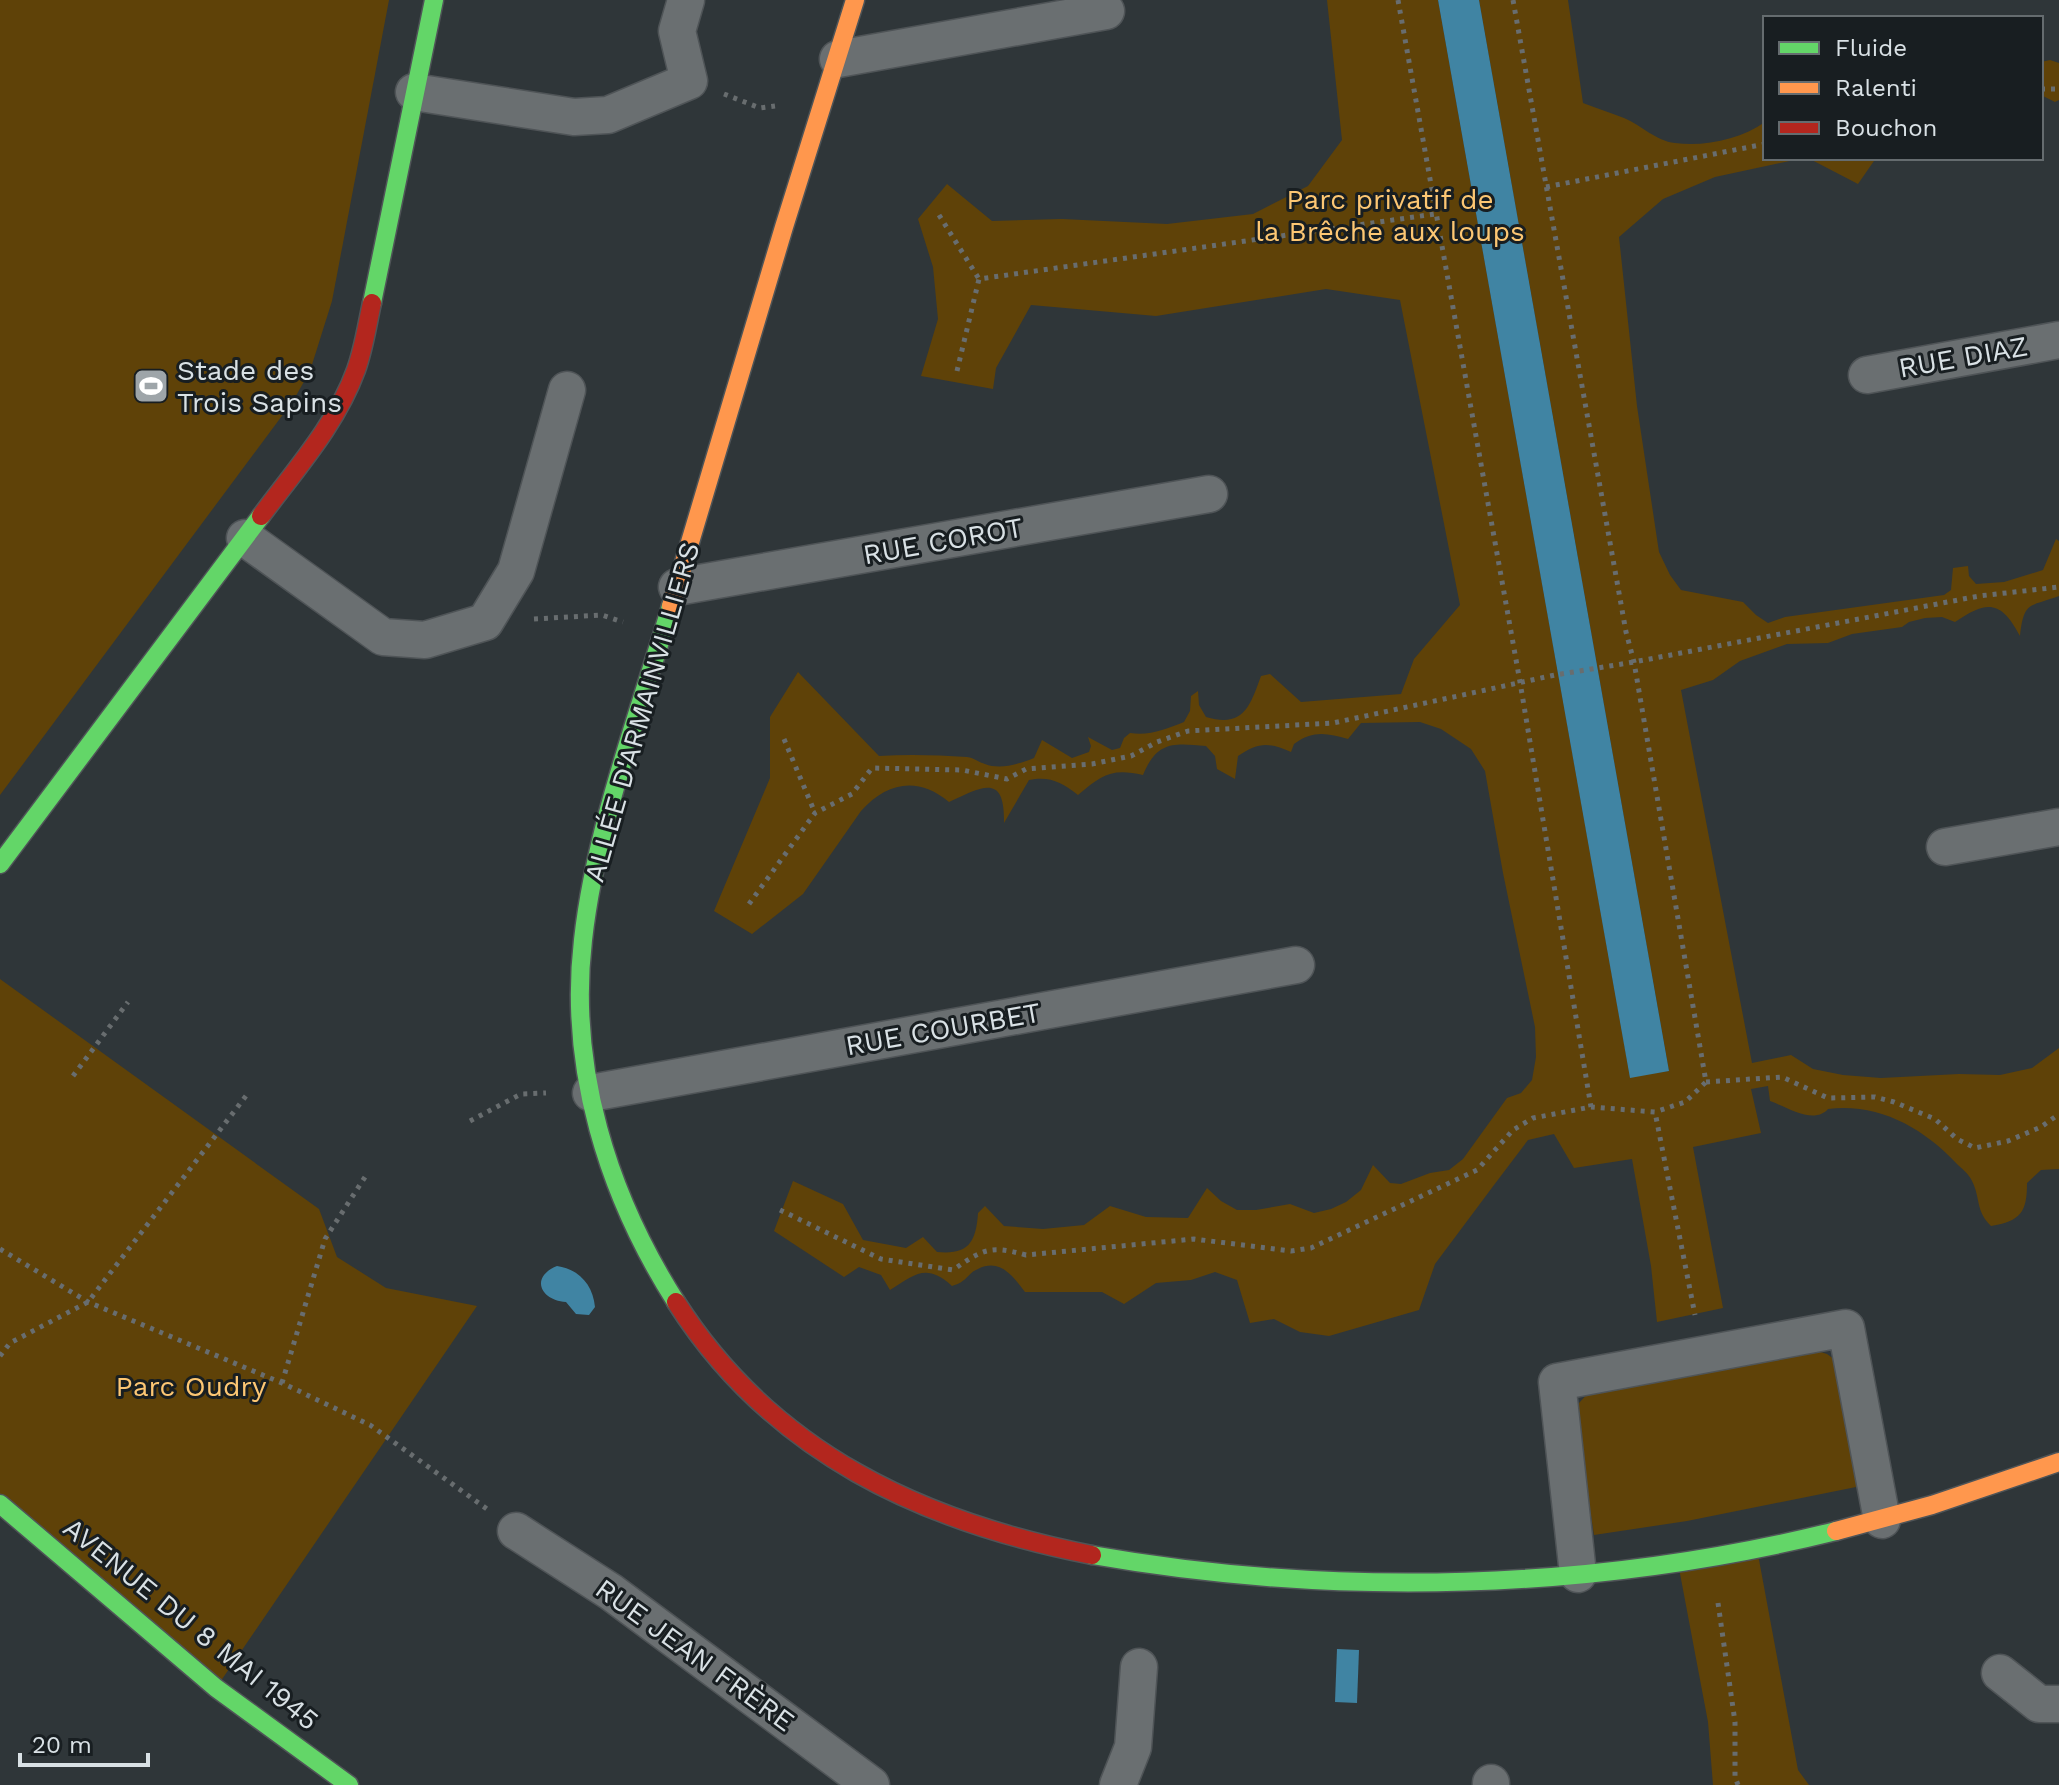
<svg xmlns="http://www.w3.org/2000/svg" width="2059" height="1785" font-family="'Work Sans',sans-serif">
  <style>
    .green { fill: #5f4208 }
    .water { fill: #4084a3 }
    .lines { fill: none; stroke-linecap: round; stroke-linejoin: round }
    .street-casing { stroke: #4f5457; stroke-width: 39 }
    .fast-casing { stroke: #4f5457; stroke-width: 21 }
    .slow-casing { stroke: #4f5457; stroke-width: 21 }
    .jam-casing { stroke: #4f5457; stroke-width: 21 }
    .path { stroke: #686d6f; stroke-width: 5; stroke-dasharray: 4 6; stroke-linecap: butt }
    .street { stroke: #6a6f71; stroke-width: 36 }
    .fast { stroke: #63d668; stroke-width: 18 }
    .slow { stroke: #ff974d; stroke-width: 18 }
    .jam { stroke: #b3261e; stroke-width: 18 }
    .labels { text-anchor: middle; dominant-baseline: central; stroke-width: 6; stroke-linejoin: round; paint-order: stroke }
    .park-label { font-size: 28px; fill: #fdc773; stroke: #181e21 }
    .street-label { font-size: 28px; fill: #d9e1e5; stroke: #181e21 }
    .poi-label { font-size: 28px; fill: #d9e1e5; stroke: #181e21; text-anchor: start }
  </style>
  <rect width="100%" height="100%" fill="#2f3639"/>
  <g class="green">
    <path d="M0 0H389L332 301 310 371 293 401 0 795Z"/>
    <path d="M1327 0H1438L1630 1077 1669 1071 1479 0H1568L1583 103C1596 108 1611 113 1624 118 1641 125 1656 141 1675 143 1705 147 1741 139 1765 122V158H1803L1715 177 1663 199 1619 237 1637 406 1659 552 1670 575 1681 590 1743 602 1756 615 1768 623 1785 617 1944 595 1951 590 1953 568 1968 566 1969 576 1976 584 2004 582 2043 570 2056 539 2059 541V596C2029 607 2024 601 2020 636 2001 600 1987 600 1955 622L1942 617 1925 618 1909 622 1902 627 1852 634 1828 643 1787 644 1740 661 1713 680 1681 690 1752 1063 1791 1055 1813 1069 1843 1075 1881 1078 1959 1074 2000 1075 2032 1068 2059 1048V1169L2041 1170 2027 1183C2027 1212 2021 1221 1991 1226 1975 1210 1981 1199 1972 1181 1969 1174 1961 1168 1956 1163 1922 1127 1878 1103 1828 1109 1814 1125 1787 1107 1770 1101L1768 1086 1751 1089 1761 1133 1693 1147 1723 1308 1657 1322 1651 1266 1632 1159 1574 1168 1554 1134 1528 1140 1494 1185 1435 1264 1419 1310 1329 1336 1300 1332 1274 1319 1250 1323 1237 1280 1215 1272 1191 1280 1156 1283 1124 1304 1102 1292H1025C1013 1276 1000 1258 978 1269 967 1273 969 1281 952 1286 926 1263 916 1274 890 1290L881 1275 859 1267 844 1277 774 1231 793 1181 843 1204 863 1240 906 1248 923 1237 937 1252C968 1255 976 1243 978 1213L985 1206 1004 1226 1043 1229 1084 1225 1110 1206 1146 1217 1188 1218 1207 1188 1221 1201 1237 1210H1256L1290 1204 1314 1213 1331 1209 1346 1202 1361 1190 1373 1165 1390 1183 1401 1184 1430 1173 1449 1170 1463 1159 1507 1098 1521 1093 1532 1080 1536 1057 1535 1027 1503 873 1485 771 1471 749 1441 729 1420 722 1361 723 1348 739C1327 733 1313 730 1294 744L1291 752C1269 742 1258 742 1238 756L1235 779 1217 769 1215 756 1206 746C1173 743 1157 741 1143 775 1111 768 1102 775 1078 795 1061 782 1050 776 1029 780L1004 823C1005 773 983 786 949 802 918 776 887 782 861 811L803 894 752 934 714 911 770 778V717L798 672 879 756C909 754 937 755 967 757 975 758 978 762 985 764 1000 770 1019 764 1034 758L1042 740 1072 758 1089 752 1091 746 1088 737 1112 750 1120 748 1124 738 1130 733C1150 736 1166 729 1184 722L1190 711 1191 696 1198 691 1199 705 1206 717C1244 728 1250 706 1261 676L1270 674 1301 702 1401 694 1414 659 1460 605 1400 300 1326 289 1156 316 1031 305 996 368 993 389 921 376 938 319 933 267 918 219 947 184 992 221 1062 219 1167 224 1253 214 1308 186 1342 140Z"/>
    <path d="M2050 60 2059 63V100L2055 102 2041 95V62Z"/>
    <path d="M1808 158H1876L1858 184Z"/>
    <path d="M0 979 319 1209 337 1257 386 1288 477 1306 216 1688 0 1504Z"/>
    <path d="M1811 1349 1827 1354 1838 1362 1861 1486 1687 1521 1594 1535 1576 1418 1579 1403 1591 1390Z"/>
    <path d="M1757 1549 1798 1770 1809 1785H1713L1708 1722 1678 1563Z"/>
  </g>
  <g class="water">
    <path d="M1438 0H1479L1669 1071 1630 1078Z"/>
    <path d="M557 1266C579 1269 593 1285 595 1307L589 1315 576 1314 566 1302C540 1300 530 1277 557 1266Z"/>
    <path d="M1337 1649 1359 1650 1357 1703 1335 1702Z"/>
  </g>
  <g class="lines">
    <defs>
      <g id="street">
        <path d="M838 59 1106 11"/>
        <path d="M414 92 574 117 608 115 689 81 677 31 686 0"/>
        <path d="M1867 375 2059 340"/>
        <path d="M245 538 383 637 425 640 485 622 516 571 567 390"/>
        <path d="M677 587 1209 494"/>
        <path d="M1945 847 2059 827"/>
        <path d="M591 1093 1296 965"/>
        <path d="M516 1531 611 1592 871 1785"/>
        <path d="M1578 1574 1557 1382 1846 1328 1882 1520"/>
        <path d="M2000 1673 2039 1704H2059"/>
        <path d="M1118 1785 1133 1747 1139 1667"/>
        <path d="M1491 1785V1783"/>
      </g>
      <g id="fast">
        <path d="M372 303 434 0"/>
        <path d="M671 606C639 713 595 830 583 940 568 1068 608 1195 676 1302"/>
        <path d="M0 864 261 516"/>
        <path d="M0 1504 216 1688 349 1785"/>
        <path d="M1092 1555C1337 1598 1595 1591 1836 1531"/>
      </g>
      <g id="slow">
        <path d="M671 606 784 227 855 0"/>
        <path d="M1836 1531 1932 1505 2059 1462"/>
      </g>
      <g id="jam">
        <path d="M261 516C295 470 336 425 356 370 364 348 367 325 372 303"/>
        <path d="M676 1302C772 1453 923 1522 1092 1555"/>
      </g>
    </defs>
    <use href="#street" class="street-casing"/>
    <use href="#fast" class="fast-casing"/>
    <use href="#slow" class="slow-casing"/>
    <use href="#jam" class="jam-casing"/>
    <g class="path">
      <path d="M1398 0 1520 682 1591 1107"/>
      <path d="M1513 0 1626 632 1634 662 1706 1082 1685 1102 1655 1112"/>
      <path d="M2041 89H2059"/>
      <path d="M724 94 760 108 775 106"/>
      <path d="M1546 187 1765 144"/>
      <path d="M939 215 979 279"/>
      <path d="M957 371 979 279 1435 214"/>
      <path d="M534 619 602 615 623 622"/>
      <path d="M784 739 815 813"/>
      <path d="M749 904 815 813 852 794 872 768 962 770 1007 779 1026 769 1092 764 1131 756 1157 742 1188 731 1333 723 1555 675 1634 662 1979 596 2059 587"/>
      <path d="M73 1076 128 1002"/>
      <path d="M1706 1082 1782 1077 1828 1098 1875 1097 1894 1102 1935 1119 1957 1139 1975 1148 2008 1141 2041 1127 2059 1114"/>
      <path d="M470 1121 521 1094 546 1093"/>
      <path d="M780 1210 881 1259 953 1270C983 1249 990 1245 1026 1255L1194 1239 1291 1251 1311 1248 1477 1170 1513 1130 1533 1118 1591 1107 1655 1112 1695 1315"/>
      <path d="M0 1249 88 1302 282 1383 370 1425 487 1509"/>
      <path d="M0 1356 10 1343 88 1302 249 1092"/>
      <path d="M282 1383 325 1239 365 1177"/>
      <path d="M1718 1603 1735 1722V1777L1738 1785"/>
    </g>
    <use href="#street" class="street"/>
    <use href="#fast" class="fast"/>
    <use href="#slow" class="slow"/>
    <use href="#jam" class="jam"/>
  </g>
  <defs>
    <symbol id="stadium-square" viewBox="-11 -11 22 22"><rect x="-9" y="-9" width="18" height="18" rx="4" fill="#9ea5a9" stroke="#181e21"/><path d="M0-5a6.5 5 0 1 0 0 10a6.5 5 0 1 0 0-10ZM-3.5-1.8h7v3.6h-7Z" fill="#fff"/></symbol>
  </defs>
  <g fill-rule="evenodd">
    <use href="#stadium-square" x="131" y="366" width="40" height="40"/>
  </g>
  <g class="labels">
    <g class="park-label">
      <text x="1390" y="199">Parc privatif de<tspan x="1390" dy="32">la Brêche aux loups</tspan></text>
      <text x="191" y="1386">Parc Oudry</text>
    </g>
    <g class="street-label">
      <text transform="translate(1963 357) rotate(-10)">RUE DIAZ</text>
      <text transform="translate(943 541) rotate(-10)">RUE COROT</text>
      <text transform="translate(642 712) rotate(-74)">ALLÉE D'ARMAINVILLIERS</text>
      <text transform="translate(943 1029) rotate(-10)">RUE COURBET</text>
      <text transform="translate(191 1624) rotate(39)">AVENUE DU 8 MAI 1945</text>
      <text transform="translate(695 1655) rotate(36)">RUE JEAN FRÈRE</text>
    </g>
    <g class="poi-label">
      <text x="177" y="370">Stade des<tspan x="177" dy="32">Trois Sapins</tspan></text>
    </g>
  </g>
  <rect x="1763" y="16" width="280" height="144" fill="#181e21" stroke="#656c6f" stroke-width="2"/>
  <rect x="1779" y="42" width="40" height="12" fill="#63d668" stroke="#656c6f" stroke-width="2"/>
  <text x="1835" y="56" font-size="24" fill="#d9e1e5">Fluide</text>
  <rect x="1779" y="82" width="40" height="12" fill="#ff974d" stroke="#656c6f" stroke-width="2"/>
  <text x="1835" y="96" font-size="24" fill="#d9e1e5">Ralenti</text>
  <rect x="1779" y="122" width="40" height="12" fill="#b3261e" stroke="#656c6f" stroke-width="2"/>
  <text x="1835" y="136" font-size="24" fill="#d9e1e5">Bouchon</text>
  <path d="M20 1753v12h128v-12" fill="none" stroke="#d9e1e5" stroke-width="4"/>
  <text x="32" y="1753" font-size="24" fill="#d9e1e5" stroke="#181e21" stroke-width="6" paint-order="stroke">20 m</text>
</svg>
